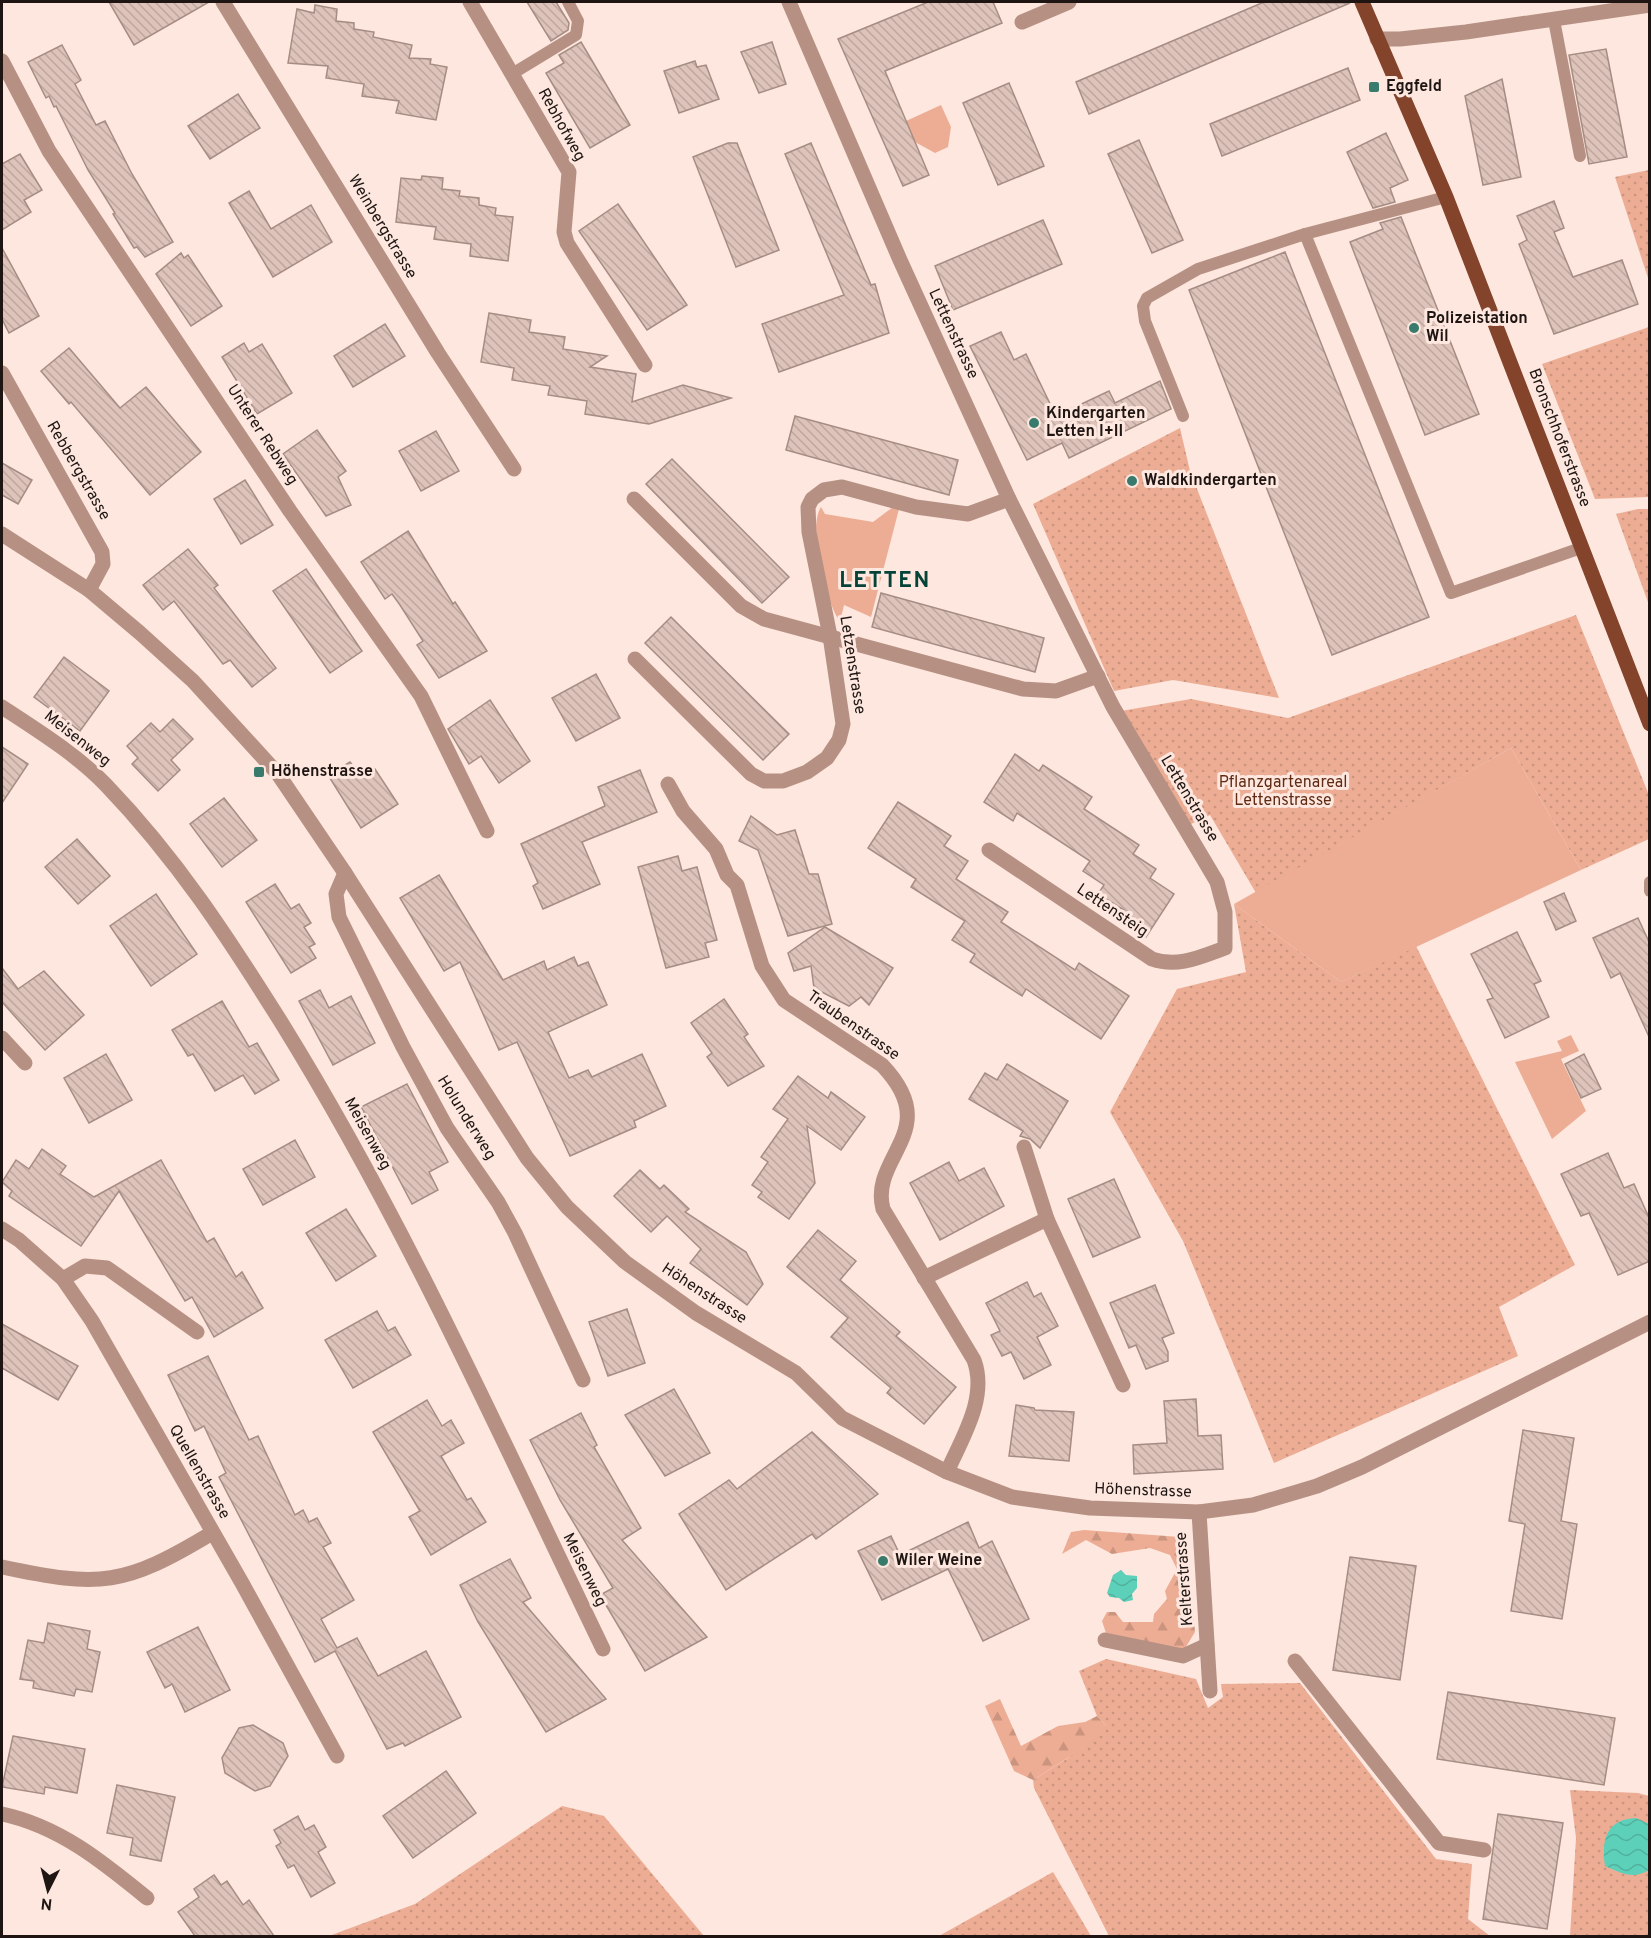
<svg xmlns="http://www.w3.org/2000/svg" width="1651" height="1938" font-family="Overpass,sans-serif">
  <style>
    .grass { fill: url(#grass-dots) }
    .forest { fill: url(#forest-firs) }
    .park { fill: #edad94 }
    .water { fill: url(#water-waves) }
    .building { fill: url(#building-back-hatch); stroke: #a68d84; stroke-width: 1.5 }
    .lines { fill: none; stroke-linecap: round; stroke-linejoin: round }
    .service { stroke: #b69183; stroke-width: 12 }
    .pedestrian { stroke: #b69183; stroke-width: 15 }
    .minor { stroke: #b69183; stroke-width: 15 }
    .primary { stroke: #83442b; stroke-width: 15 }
    .poi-dot { fill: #387b6d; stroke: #fde7df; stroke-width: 2 }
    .labels { text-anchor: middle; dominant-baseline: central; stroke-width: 6; stroke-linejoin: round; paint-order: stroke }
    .poi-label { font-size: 16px; font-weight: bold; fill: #1f1613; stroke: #fde7df; text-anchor: start }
    .street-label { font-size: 16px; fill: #1f1613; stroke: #fde7df }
    .park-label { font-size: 16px; fill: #602b14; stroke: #fde7df }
    .district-label { font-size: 22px; font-weight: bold; letter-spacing: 1.5px; fill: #054238; stroke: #fde7df }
  </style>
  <defs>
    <pattern id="grass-dots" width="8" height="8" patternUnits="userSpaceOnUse" patternTransform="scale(1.5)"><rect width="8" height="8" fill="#edad94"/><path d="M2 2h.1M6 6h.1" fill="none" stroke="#cb947f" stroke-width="1.8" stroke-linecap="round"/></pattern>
    <pattern id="forest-firs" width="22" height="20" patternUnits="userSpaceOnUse" patternTransform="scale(1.5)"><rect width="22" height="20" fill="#edad94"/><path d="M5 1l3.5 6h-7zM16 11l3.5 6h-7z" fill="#cb947f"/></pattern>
    <pattern id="water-waves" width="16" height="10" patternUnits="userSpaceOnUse" patternTransform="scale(1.5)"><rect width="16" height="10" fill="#5dd0b9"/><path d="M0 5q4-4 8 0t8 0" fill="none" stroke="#50b29e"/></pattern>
    <pattern id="building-back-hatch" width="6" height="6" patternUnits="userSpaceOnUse" patternTransform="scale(1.5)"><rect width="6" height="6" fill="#ddc3b9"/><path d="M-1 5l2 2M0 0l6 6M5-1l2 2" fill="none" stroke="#bda79e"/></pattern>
  </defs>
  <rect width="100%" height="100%" fill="#fde7df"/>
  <g class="grass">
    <path d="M1649 170H1650L1649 281 1615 177Z"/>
    <path d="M1649 327V497L1595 499 1542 364Z"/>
    <path d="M1180 428 1190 471 1279 698 1173 680 1114 691 1033 504Z"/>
    <path d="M1638 509H1649V605L1616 514Z"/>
    <path d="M1576 615 1649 795V839L1581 870 1511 748 1256 893 1210 815 1189 825 1121 711 1191 699 1288 718Z"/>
    <path d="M1234 904 1341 982 1416 946 1575 1265 1499 1307 1518 1356 1274 1463 1183 1241 1110 1112 1177 989 1246 972Z"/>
    <path d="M1106 1659 1196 1679 1208 1708 1223 1697 1221 1684 1300 1683 1436 1859 1472 1864 1468 1919 1490 1936H1109L1034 1788 1033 1780 1068 1758 1106 1725 1097 1716 1079 1671Z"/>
    <path d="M1570 1790 1638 1793 1649 1796V1936H1570L1576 1838Z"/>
    <path d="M562 1806 604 1816 704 1936H329L415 1904Z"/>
    <path d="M1053 1872 1091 1936H939Z"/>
  </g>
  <g class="forest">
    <path d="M1084 1530 1180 1537 1188 1547 1195 1632 1184 1650 1106 1633 1102 1621 1107 1612H1115L1123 1622H1153L1154 1614 1167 1599 1165 1591 1177 1569 1170 1555 1150 1548 1112 1554 1086 1540 1062 1554 1071 1532Z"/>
    <path d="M1000 1699 1021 1746 1058 1726 1085 1722 1097 1716 1106 1725 1096 1740 1033 1780 1014 1771 985 1706Z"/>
  </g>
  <g class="park">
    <path d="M941 105 951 127 948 147 935 153 915 142 906 121Z"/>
    <path d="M821 507 825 514 873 522 893 507 899 509 871 617 844 605 840 622C826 602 807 529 821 507Z"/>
    <path d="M1511 748 1581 870 1341 982 1234 904Z"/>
    <path d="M1571 1035 1579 1051 1561 1059 1586 1111 1552 1139 1515 1062 1562 1051 1557 1041Z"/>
  </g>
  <g class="water">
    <path d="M1121 1570 1126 1575 1137 1576V1588L1132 1594 1133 1600 1124 1602 1119 1598 1110 1597 1107 1593 1113 1575Z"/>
    <path d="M1636 1818 1649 1824V1870C1633 1880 1621 1873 1605 1866 1601 1839 1607 1819 1636 1818Z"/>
  </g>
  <g class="building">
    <path d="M109 2H209L134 45Z"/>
    <path d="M527 2H556L569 23 568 30 551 41Z"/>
    <path d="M928 2H993L1002 23 885 71 929 175 903 186 838 39Z"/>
    <path d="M1264 2 1350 3 1089 114 1076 82Z"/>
    <path d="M315 5 337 9 336 21 354 23V29L374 32 373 37 412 45 409 58 431 59 430 64 447 67 436 120 396 113 399 101 362 96 364 84 326 78 328 66 288 63 297 9 314 13Z"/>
    <path d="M581 42 630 125 590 148 546 73 564 63 559 55Z"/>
    <path d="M772 42 786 84 759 93 741 52Z"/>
    <path d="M62 45 81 80 75 84 96 125 105 121 132 174 173 242 145 257 137 247 134 248 113 214 115 213 88 170 56 106 54 107 49 96 46 98 28 62Z"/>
    <path d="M1606 49 1627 157 1589 164 1569 55Z"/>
    <path d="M695 61 697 67 706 65 719 99 679 113 664 71Z"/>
    <path d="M1348 68 1360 100 1222 156 1210 124Z"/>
    <path d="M1502 79 1521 177 1483 185 1465 96Z"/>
    <path d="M1009 83 1044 166 998 185 963 103Z"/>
    <path d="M238 94 260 128 210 159 188 126Z"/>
    <path d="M1386 133 1408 180 1390 188 1395 202 1373 208 1347 152Z"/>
    <path d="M1139 140 1183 240 1152 253 1108 154Z"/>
    <path d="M728 143H737L779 250 736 267 693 157Z"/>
    <path d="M811 143 871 285 875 284 889 333 779 372 762 324 844 295 785 154Z"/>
    <path d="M20 154 42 190 24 200 31 212 2 230V164Z"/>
    <path d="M422 176 443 178 442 189 460 191 459 196 479 198V205L496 208 495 215 513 217 508 261 470 256 471 244 434 239 436 227 396 222 401 178 421 180Z"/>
    <path d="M249 191 271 229 311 205 332 242 273 277 229 203Z"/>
    <path d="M1554 201 1564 228 1554 232 1573 277 1622 260 1638 304 1554 334 1519 244 1527 240 1517 216Z"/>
    <path d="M618 204 687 305 647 330 579 231Z"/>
    <path d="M1401 217 1479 414 1425 435 1350 242 1383 229 1380 223Z"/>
    <path d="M1043 220 1062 264 953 310 935 266Z"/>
    <path d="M2 248 39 316 9 333 2 319Z"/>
    <path d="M1285 252 1429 617 1332 655 1189 290Z"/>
    <path d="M181 253 184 258 188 255 222 306 191 326 156 274Z"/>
    <path d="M489 313 531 320 529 332 565 337 563 349 607 356 590 367 636 374 632 402 683 385 731 398 649 424 585 414 587 401 548 395 550 386 512 380 514 368 481 362Z"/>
    <path d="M385 324 405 356 353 387 334 356Z"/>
    <path d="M1001 332 1014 360 1026 354 1056 416 1109 391 1115 403 1160 381 1171 409 1069 458 1062 443 1027 460 970 346Z"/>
    <path d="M244 343 249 352 262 344 292 393 257 414 222 357Z"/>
    <path d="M69 348 120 408 146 387 201 452 150 495 71 402 69 404 41 371Z"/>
    <path d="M795 416 958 460 949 495 786 450Z"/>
    <path d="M317 430 346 471 338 477 351 505 326 516 283 454Z"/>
    <path d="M436 431 459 471 421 491 399 451Z"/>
    <path d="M672 459 789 577 762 603 646 484Z"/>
    <path d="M2 463 32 480 18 504 2 495Z"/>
    <path d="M245 480 273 525 241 544 214 499Z"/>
    <path d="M408 531 453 604 455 602 487 651 439 678 417 645 423 641 400 605 392 594 385 599 361 562Z"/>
    <path d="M188 549 218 585 214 588 276 668 252 687 230 660 223 664 174 601 163 610 143 585Z"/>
    <path d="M306 569 362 651 330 673 273 591Z"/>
    <path d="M881 593 1044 638 1035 672 872 627Z"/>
    <path d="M671 617 789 734 763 760 645 643Z"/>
    <path d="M64 657 109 691 80 731 34 697Z"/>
    <path d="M596 674 620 718 576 741 552 698Z"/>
    <path d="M490 700 530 761 499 783 481 756 469 764 448 729Z"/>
    <path d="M173 719 193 739 171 760 180 770 158 791 132 764 138 758 127 746 151 723 160 732Z"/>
    <path d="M2 747 28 764 2 803Z"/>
    <path d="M1015 754 1039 771 1043 765 1092 797 1084 809 1139 845 1133 854 1156 869 1150 878 1174 894 1146 937 1118 919 1124 910 1098 894 1104 885 1083 871 1090 861 1017 813 1013 821 984 802Z"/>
    <path d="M350 762 363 778 375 769 398 804 361 828 328 775Z"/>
    <path d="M640 770 657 812 582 842 600 884 543 909 533 886 538 883 521 844 605 806 598 787Z"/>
    <path d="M224 798 257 840 222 867 190 824Z"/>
    <path d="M898 802 951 836 944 846 968 861 956 879 1008 912 1001 922 1075 970 1079 963 1129 996 1101 1039 1026 989 1022 996 970 962 975 954 952 940 965 921 911 887 916 879 868 848Z"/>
    <path d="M751 816 777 835 795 830 809 874H818L832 924 788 936 758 850 739 841Z"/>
    <path d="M77 839 110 876 78 904 45 867Z"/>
    <path d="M678 856 682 871 697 867 717 940 705 943 709 957 666 968 638 867Z"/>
    <path d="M439 875 503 980 544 961 547 970 574 957 578 966 588 962 607 1005 548 1032 569 1078 588 1070 592 1077 642 1054 666 1106 634 1121 636 1127 570 1156 517 1042 499 1050 460 962 444 971 400 898Z"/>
    <path d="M275 884 291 909 299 904 311 923 304 927 315 944 309 947 316 958 291 973 246 902Z"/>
    <path d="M1564 893 1576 921 1556 930 1544 902Z"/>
    <path d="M156 894 197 954 151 986 110 926Z"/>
    <path d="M1638 918 1650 944V1039L1620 973 1611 978 1593 938Z"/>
    <path d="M825 927 893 968 869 1005 861 997 849 1006 814 988 811 966 794 971 788 953Z"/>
    <path d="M1517 932 1541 981 1534 984 1549 1017 1505 1038 1487 1000 1493 998 1471 954Z"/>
    <path d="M2 968 18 989 44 971 84 1015 45 1050 2 1002Z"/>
    <path d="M320 990 329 1008 351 996 375 1043 333 1065 299 1001Z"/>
    <path d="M724 999 748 1034 744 1037 764 1066 728 1086 707 1057 712 1053 691 1023Z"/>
    <path d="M222 1001 249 1047 257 1043 279 1080 255 1094 243 1075 215 1091 193 1054 188 1056 172 1030Z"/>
    <path d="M106 1054 132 1100 89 1123 64 1078Z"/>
    <path d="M1584 1054 1601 1089 1581 1098 1565 1064Z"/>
    <path d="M1007 1064 1068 1101 1040 1148 1030 1139 1020 1136 1023 1131 969 1099 985 1073 997 1080Z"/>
    <path d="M798 1076 828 1098 831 1092 865 1117 841 1150 807 1126 815 1183 789 1219 758 1197 762 1192 752 1185 768 1162 761 1157 788 1119 773 1109Z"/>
    <path d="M407 1084 448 1162 429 1172 438 1190 412 1204 361 1107Z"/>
    <path d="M295 1140 315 1177 263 1205 243 1169Z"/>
    <path d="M42 1149 66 1166 60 1174 94 1197 161 1160 207 1242 214 1238 236 1277 242 1272 263 1308 214 1337 192 1297 185 1301 119 1191 81 1246 9 1196 12 1191 2 1182 16 1160 29 1169Z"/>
    <path d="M1608 1153 1624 1188 1634 1184 1650 1220V1261L1618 1275 1589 1213 1581 1216 1561 1174Z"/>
    <path d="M949 1162 959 1181 984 1168 1004 1206 940 1240 910 1183Z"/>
    <path d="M640 1170 660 1189 664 1185 689 1209 685 1212 746 1252 763 1284 747 1305 690 1263 701 1249 667 1216 651 1232 614 1196Z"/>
    <path d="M1114 1179 1140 1237 1093 1257 1068 1199Z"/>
    <path d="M346 1209 376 1256 336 1281 306 1233Z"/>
    <path d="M818 1230 856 1261 840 1280 900 1332 896 1336 956 1387 924 1424 887 1393 891 1388 831 1337 848 1318 787 1267Z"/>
    <path d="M1027 1282 1034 1297 1041 1293 1058 1326 1037 1337 1051 1365 1024 1379 1011 1352 1002 1356 991 1335 1000 1331 986 1303Z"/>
    <path d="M1155 1285 1174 1333 1162 1338 1168 1352V1361L1146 1369 1136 1345 1129 1348 1110 1303Z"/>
    <path d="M627 1309 645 1363 608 1376 589 1322Z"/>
    <path d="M377 1311 388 1331 395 1327 411 1355 353 1388 325 1340Z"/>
    <path d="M2 1324 78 1366 58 1400 2 1368Z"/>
    <path d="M208 1356 249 1440 258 1436 295 1515 303 1510 309 1522 317 1518 331 1543 323 1547 354 1600 321 1619 337 1648 357 1638 378 1676 426 1651 461 1717 405 1746 403 1743 387 1749 335 1651 315 1662 219 1477 226 1473 204 1426 195 1431 168 1375Z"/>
    <path d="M674 1389 710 1453 665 1476 625 1415Z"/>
    <path d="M1196 1399 1198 1436 1221 1435 1223 1469 1134 1474 1133 1445 1167 1443 1164 1401Z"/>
    <path d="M427 1400 442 1426 451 1420 464 1443 441 1456 467 1500 471 1498 486 1522 431 1555 409 1517 420 1511 373 1432Z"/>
    <path d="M1016 1405 1034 1408 1035 1410 1074 1412 1069 1461 1009 1456Z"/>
    <path d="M581 1413 597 1445 594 1447 641 1528 622 1540 707 1637 645 1671 600 1595 613 1588 560 1500 530 1440Z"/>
    <path d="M1523 1430 1574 1438 1561 1521 1577 1524 1562 1619 1511 1611 1525 1524 1509 1521Z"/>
    <path d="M812 1432 878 1494 816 1539 812 1534 726 1590 679 1514 729 1480 737 1489Z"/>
    <path d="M968 1522 979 1548 992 1541 1029 1619 983 1641 948 1569 882 1600 858 1551 891 1536 900 1555Z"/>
    <path d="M1350 1557 1416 1566 1400 1680 1333 1670Z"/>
    <path d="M510 1559 531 1598 523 1602 606 1699 546 1732 478 1622 460 1585Z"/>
    <path d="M48 1623 90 1631 87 1649 100 1652 92 1692 76 1689 74 1696 33 1688 34 1681 20 1679 28 1640 44 1643Z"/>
    <path d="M198 1627 230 1690 185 1712 172 1684 165 1688 147 1652Z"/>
    <path d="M1448 1692 1615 1718 1604 1785 1437 1759Z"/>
    <path d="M253 1725 283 1743 288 1756 270 1786 255 1791 225 1773 222 1758 239 1728Z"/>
    <path d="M13 1736 85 1749 77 1793 45 1787 44 1794 2 1787Z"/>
    <path d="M446 1771 476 1813 413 1858 383 1816Z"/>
    <path d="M117 1785 175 1797 161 1861 130 1855 133 1838 107 1833Z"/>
    <path d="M1498 1814 1563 1823 1547 1929 1483 1919Z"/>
    <path d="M298 1816 305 1830 314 1825 326 1847 318 1852 335 1883 311 1897 294 1865 288 1868 276 1846 281 1843 274 1830Z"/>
    <path d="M214 1875 221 1885 227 1881 243 1905 249 1900 274 1936H195L178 1912 199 1897 194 1889Z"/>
  </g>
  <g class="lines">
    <g class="service">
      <path d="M1554 20 1580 156"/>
      <path d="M512 74 576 35 578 21 568 2"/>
      <path d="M1305 234 1451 593 1581 548"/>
      <path d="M1183 416 1145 321 1143 306 1147 298 1198 269 1305 234 1446 197"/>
      <path d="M1650 882V891"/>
    </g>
    <path class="pedestrian" d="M1295 1661 1439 1843 1484 1850"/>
    <g class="minor">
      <path d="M223 2 438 353 514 469"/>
      <path d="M470 2 569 172 564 232 567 243 645 365"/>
      <path d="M789 2 900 260 1009 499 1113 707 1217 882 1225 912V948C1200 957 1178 968 1152 959L989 850"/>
      <path d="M1022 22 1069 2"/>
      <path d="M1377 39H1400L1466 32 1650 5"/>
      <path d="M2 61 49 151 290 511 421 696 487 831"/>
      <path d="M2 373 102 552 103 564 89 590"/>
      <path d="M634 499 741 606 764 619 1023 689 1056 691 1098 676"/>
      <path d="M2 534 89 590 140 633 193 681 278 774 345 873 527 1158 567 1207 625 1262 696 1313 796 1373 842 1418 947 1472 1012 1497 1090 1508 1199 1512 1253 1505 1317 1486 1362 1467 1650 1322"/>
      <path d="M635 659 751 774 764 781H783L807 772 827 758 839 740 843 724 830 636 809 532 808 507 812 499 824 490 842 487 916 507 968 514 1009 499"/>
      <path d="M2 707C37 730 76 754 106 785 177 859 227 936 281 1022 405 1222 501 1438 603 1649"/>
      <path d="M668 784 683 811 716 849 727 875 737 885 762 966 784 1000 882 1065C945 1131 869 1156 883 1209L974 1360C988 1398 962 1438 947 1472"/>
      <path d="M345 873 336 894 339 917 403 1047 447 1128 498 1202 515 1233 583 1380"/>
      <path d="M2 1038 25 1063"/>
      <path d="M1024 1147 1047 1219 1123 1385"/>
      <path d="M2 1229 19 1240 63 1279 92 1321 242 1583 337 1756"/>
      <path d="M924 1278 1047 1219"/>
      <path d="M63 1279 85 1266 107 1268 197 1332"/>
      <path d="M1199 1512 1210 1691"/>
      <path d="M2 1567C101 1588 124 1586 212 1533"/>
      <path d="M1105 1640 1183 1656 1207 1645"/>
      <path d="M2 1814C59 1826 103 1862 147 1898"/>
    </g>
    <path class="primary" d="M1362 2 1446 197 1650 724"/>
  </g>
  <g class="poi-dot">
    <rect x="1368" y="81" width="12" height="12" rx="3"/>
    <circle cx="1414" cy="328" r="6"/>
    <circle cx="1034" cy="423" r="6"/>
    <circle cx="1132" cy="481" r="6"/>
    <rect x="253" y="766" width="12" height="12" rx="3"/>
    <circle cx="883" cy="1561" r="6"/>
  </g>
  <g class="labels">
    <g class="poi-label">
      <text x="1386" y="87">Eggfeld</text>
      <text x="1426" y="319">Polizeistation<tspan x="1426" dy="18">Wil</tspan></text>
      <text x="1046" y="414">Kindergarten<tspan x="1046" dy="18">Letten I+II</tspan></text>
      <text x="1144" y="481">Waldkindergarten</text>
      <text x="271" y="772">Höhenstrasse</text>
      <text x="895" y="1561">Wiler Weine</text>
    </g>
    <g class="street-label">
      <text transform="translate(561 125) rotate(61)">Rebhofweg</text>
      <text transform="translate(382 227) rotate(59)">Weinbergstrasse</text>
      <text transform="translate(953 334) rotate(65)">Lettenstrasse</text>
      <text transform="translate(262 435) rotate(57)">Unterer Rebweg</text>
      <text transform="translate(1559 438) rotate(69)">Bronschhoferstrasse</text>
      <text transform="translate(78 471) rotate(60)">Rebbergstrasse</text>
      <text transform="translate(852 665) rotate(81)">Letzenstrasse</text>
      <text transform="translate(77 739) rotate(38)">Meisenweg</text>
      <text transform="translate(1189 799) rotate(59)">Lettenstrasse</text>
      <text transform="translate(1112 911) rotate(34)">Lettensteig</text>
      <text transform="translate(853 1026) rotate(35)">Traubenstrasse</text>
      <text transform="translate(466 1118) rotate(58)">Holunderweg</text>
      <text transform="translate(367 1134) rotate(61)">Meisenweg</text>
      <text transform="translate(704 1294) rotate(33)">Höhenstrasse</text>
      <text transform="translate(199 1472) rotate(60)">Quellenstrasse</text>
      <text transform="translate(1143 1491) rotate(2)">Höhenstrasse</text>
      <text transform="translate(584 1570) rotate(64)">Meisenweg</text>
      <text transform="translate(1185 1579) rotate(-94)">Kelterstrasse</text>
    </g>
    <g class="park-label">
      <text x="1283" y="783">Pflanzgartenareal<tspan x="1283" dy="18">Lettenstrasse</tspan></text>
    </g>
    <g class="district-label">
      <text x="885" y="581">LETTEN</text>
    </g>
  </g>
  <rect width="1651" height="1938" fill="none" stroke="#1f1613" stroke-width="6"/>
  <g transform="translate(48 1890) rotate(186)" stroke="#fde7df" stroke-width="4.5" paint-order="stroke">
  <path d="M0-4.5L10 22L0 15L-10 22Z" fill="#1f1613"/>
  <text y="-9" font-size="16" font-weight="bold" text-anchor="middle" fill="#1f1613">N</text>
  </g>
</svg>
